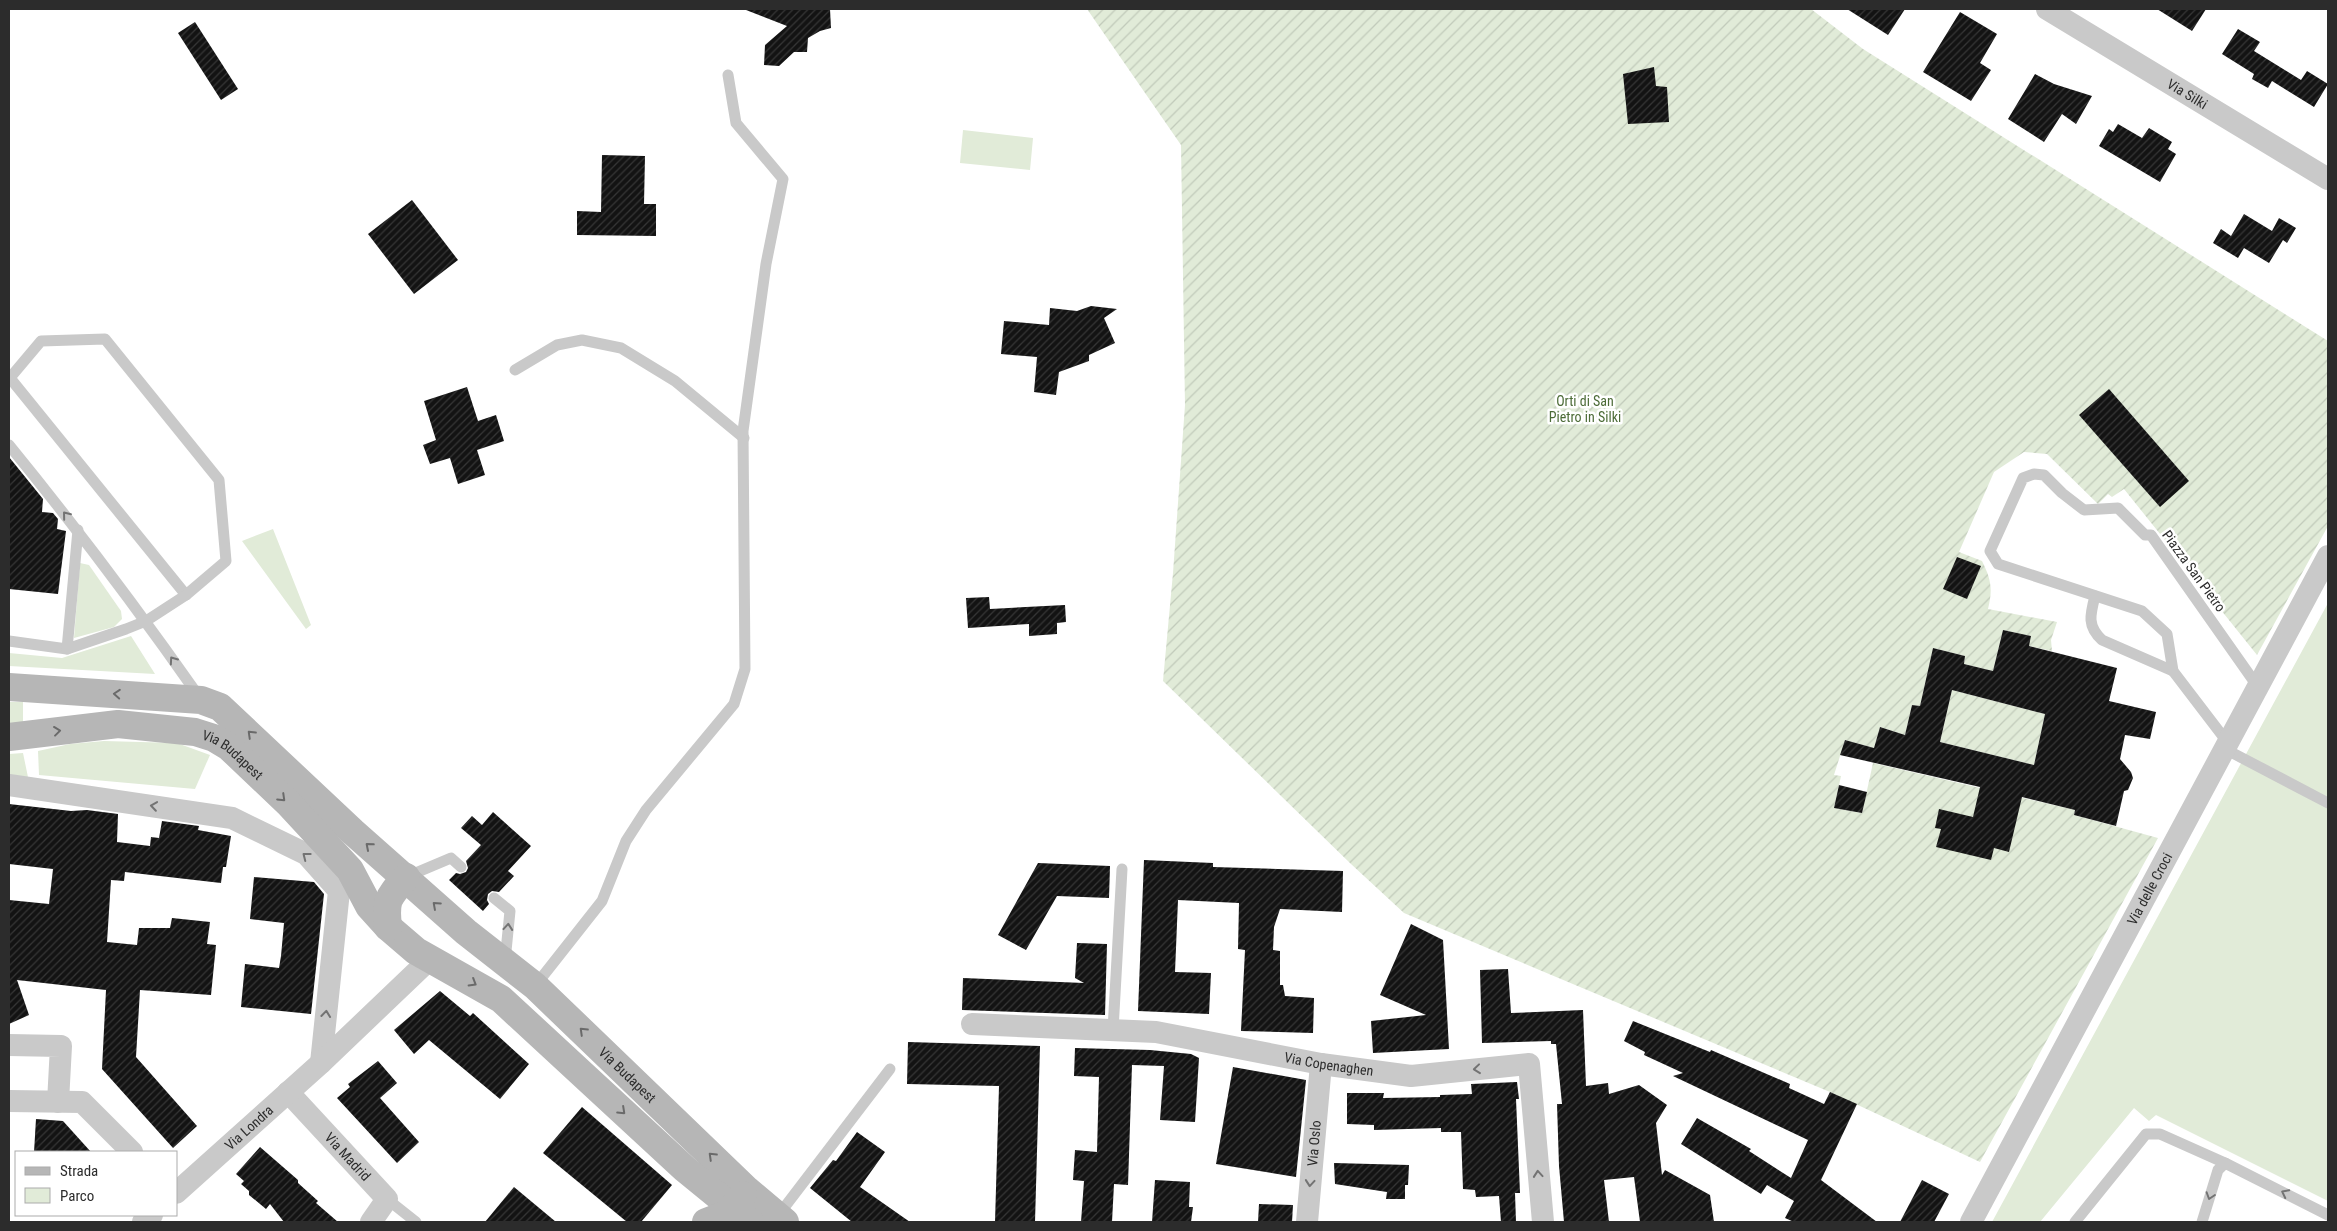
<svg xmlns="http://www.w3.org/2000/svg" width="2337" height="1231" font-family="'Roboto Condensed',sans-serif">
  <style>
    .green { fill: #e1ebd8 }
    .garden { fill: url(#garden-furrows) }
    .building { fill: url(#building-hatch); fill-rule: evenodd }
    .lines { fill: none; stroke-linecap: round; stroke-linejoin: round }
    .lane { stroke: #c9c9c9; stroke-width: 11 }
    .street { stroke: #c9c9c9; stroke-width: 22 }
    .secondary { stroke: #b6b6b6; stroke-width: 28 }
    .oneway { stroke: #737373 }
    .oneway2 { stroke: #6a6a6a }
    .labels { text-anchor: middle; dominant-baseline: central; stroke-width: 5; stroke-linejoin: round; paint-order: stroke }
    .street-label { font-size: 14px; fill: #2c2c2c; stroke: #fff }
    .park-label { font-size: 14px; fill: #4c6b37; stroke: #fff }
  </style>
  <defs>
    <pattern id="garden-furrows" width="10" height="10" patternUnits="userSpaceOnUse" patternTransform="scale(1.25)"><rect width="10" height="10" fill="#e1ebd8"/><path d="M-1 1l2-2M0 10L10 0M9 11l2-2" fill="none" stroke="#c1caba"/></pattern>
    <pattern id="building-hatch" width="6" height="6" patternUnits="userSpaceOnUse" patternTransform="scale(1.25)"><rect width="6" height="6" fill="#131313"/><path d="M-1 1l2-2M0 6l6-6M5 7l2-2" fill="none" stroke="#363636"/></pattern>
  </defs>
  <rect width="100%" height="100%" fill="#fff"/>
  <g class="green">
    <path d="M963 130 1033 138 1030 170 960 163Z"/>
    <path d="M273 529 311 625 306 629 242 541Z"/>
    <path d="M80 563 89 565 121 611 122 619 114 627 74 638Z"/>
    <path d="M2328 603V1201L2156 1115 2149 1121 2134 1108 2040 1222H1992Z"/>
    <path d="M131 636 155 674 9 666V653L62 658Z"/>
    <path d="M9 702H23V727L9 728Z"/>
    <path d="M104 741 177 743 210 755 195 789 39 775 38 751 70 744Z"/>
    <path d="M23 753 29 782 9 778V754Z"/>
  </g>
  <g class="garden">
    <path d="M1087 9H1811L1863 49 2328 341V526L2257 655 2124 489 2112 497 2108 494 2098 504 2047 454 2024 452 1994 472 1959 552 1982 561C1991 579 1993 589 1988 609L2057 622 2051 640 2052 651 2029 646 2030 636 2003 630 1993 671 1964 664 1965 656 1933 648 1920 706 1912 705 1905 735 1880 727 1874 748 1845 740 1834 775 1841 776 1834 808 1862 813 1873 763 2075 810 2074 815 2158 838 1980 1162 1830 1092 1404 913 1351 864 1163 681 1173 573 1185 405 1181 145Z"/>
    <path d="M1952 690 2045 714 2034 765 1940 742Z"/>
  </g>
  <g class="building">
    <path d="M747 9H830L831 28 820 31 808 38 807 52H794L779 66 764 65 765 45 787 26 746 10Z"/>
    <path d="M1847 9H1905L1888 35Z"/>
    <path d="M2157 9H2206L2192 31Z"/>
    <path d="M1960 12 1997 34 1980 63 1991 70 1971 101 1923 72Z"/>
    <path d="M195 22 238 89 221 100 178 33Z"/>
    <path d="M2238 29 2260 42 2254 51 2301 80 2307 71 2328 84 2314 107 2272 81 2268 88 2252 79 2254 74 2222 54Z"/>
    <path d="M1654 67 1656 86 1667 87 1669 122 1628 124 1623 74Z"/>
    <path d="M2035 74 2054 84 2092 96 2076 124 2062 114 2044 142 2008 119Z"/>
    <path d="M2118 124 2142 138 2149 128 2172 142 2168 149 2176 154 2160 182 2099 146 2109 129 2113 132Z"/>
    <path d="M602 155 645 156 644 204H656V236L577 235V211L601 212Z"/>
    <path d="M412 200 458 260 414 294 368 234Z"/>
    <path d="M2244 214 2272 231 2279 218 2296 228 2287 243 2283 240 2269 263 2244 248 2238 258 2213 243 2221 229 2231 236Z"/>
    <path d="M1091 306 1117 309 1104 318 1115 343 1089 355V361L1059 372 1056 395 1034 392 1037 357 1001 354 1004 321 1049 325 1050 308 1077 311Z"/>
    <path d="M467 387 478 421 496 415 504 441 477 450 485 475 458 484 450 458 430 464 423 445 436 440 424 401Z"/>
    <path d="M2109 389 2189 481 2160 507 2079 415Z"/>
    <path d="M9 457 43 499 42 512 53 513 58 519 57 529 66 531 58 594 9 589Z"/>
    <path d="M1957 557 1981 566 1967 599 1943 589Z"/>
    <path d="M989 597 990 609 1065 605 1066 622 1057 623V634L1029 636V624L968 628 966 598Z"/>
    <path d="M2003 630 2031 636 2029 646 2117 668 2109 701 2156 712 2150 739 2125 735 2120 759 2131 772 2133 778 2128 790 2124 791 2116 826 2074 815 2075 810 2022 797 2009 852 1994 848 1991 860 1936 847 1941 829 1935 828 1939 809 1973 817 1980 787 1840 755 1845 740 1874 748 1880 727 1905 735 1912 705 1920 706 1933 648 1965 656 1964 664 1993 671ZM1952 690 2045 714 2034 765 1940 742Z"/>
    <path d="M1839 785 1867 792 1862 813 1834 808Z"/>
    <path d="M9 804 71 811 87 810 118 814 117 842 150 846 151 837 159 838 162 821 199 826 198 830 231 836 226 867H223L221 883 125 872 124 881 111 880 107 942 137 945 139 928H170L172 918 210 922 207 944 216 945 211 995 140 990 136 1057 197 1126 173 1148 102 1069 106 990 17 980 29 1015 9 1024V900L49 904 53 869 9 864Z"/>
    <path d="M493 812 531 846 508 871 514 876 499 892 492 891 488 894 487 900 489 904 483 911 449 880 456 873 460 874 466 872 468 868 466 861 481 845 461 828 472 816 482 825Z"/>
    <path d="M1144 860 1213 863V867L1343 871 1342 912 1280 909 1274 927 1273 950 1280 951V985H1283L1285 996 1314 998 1313 1033 1241 1031 1245 950 1238 949 1239 903 1178 900 1175 972 1211 973 1209 1014 1138 1011Z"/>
    <path d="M1038 863 1110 866 1109 898 1057 896 1026 950 998 935Z"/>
    <path d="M254 877 314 882 324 894 311 1014 241 1007 245 964 279 968 281 956 284 923 250 919Z"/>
    <path d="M1411 924 1443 940 1449 1049 1373 1053 1371 1021 1426 1015 1380 995Z"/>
    <path d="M1077 943 1107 944 1105 1015 962 1010 963 978 1084 983 1075 978Z"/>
    <path d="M1508 969 1511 1013 1583 1010 1586 1086 1608 1083 1609 1094 1639 1085 1667 1105 1656 1123 1662 1175 1665 1170 1710 1195 1714 1222H1640L1634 1177 1604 1180 1609 1222H1564L1559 1166 1557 1104H1562L1556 1044H1551V1041L1482 1043 1480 970Z"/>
    <path d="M440 991 470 1016 473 1013 529 1064 500 1099 429 1040 414 1054 394 1030Z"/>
    <path d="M1633 1021 1710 1052 1711 1050 1790 1084 1789 1088 1824 1104 1830 1092 1857 1104 1821 1180 1877 1222H1794L1785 1218 1794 1201 1767 1185 1761 1194 1681 1144 1697 1118 1751 1149 1749 1151 1791 1178 1808 1140 1673 1076 1683 1073 1644 1055 1645 1052 1624 1041Z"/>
    <path d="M908 1042 1040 1046 1035 1222H995L999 1086 907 1084Z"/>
    <path d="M1075 1048 1150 1050 1191 1054 1199 1058 1195 1122 1160 1120 1164 1066 1132 1065 1128 1185 1114 1184 1112 1222H1081L1084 1181 1073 1180 1075 1150 1097 1152 1099 1077 1074 1076Z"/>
    <path d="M378 1061 397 1083 380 1098 419 1142 397 1163 337 1098 350 1087 348 1084Z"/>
    <path d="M1233 1067 1306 1080 1296 1177 1216 1164Z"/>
    <path d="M1517 1082 1519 1099H1516L1520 1193H1515L1516 1222H1501L1499 1196 1476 1197 1475 1190 1463 1189 1461 1132H1441V1128L1374 1130V1125L1347 1124V1093H1384L1383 1098 1440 1097V1095L1472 1094 1471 1084Z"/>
    <path d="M582 1107 672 1185 641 1222H627L543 1153Z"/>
    <path d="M36 1119 63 1121 91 1152H34Z"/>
    <path d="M857 1132 885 1152 860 1187 910 1222H852L810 1188 833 1160 836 1161Z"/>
    <path d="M260 1147 298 1180V1183L318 1201 316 1203 338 1222H284L270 1204 266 1209 249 1195V1191L241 1184 244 1181 236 1174Z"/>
    <path d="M1334 1163 1409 1165 1408 1185H1405V1199H1386L1387 1192 1335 1184Z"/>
    <path d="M1155 1180 1190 1182 1189 1207H1193L1191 1222H1152Z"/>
    <path d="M1922 1180 1949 1194 1934 1222H1900Z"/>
    <path d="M514 1187 556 1222H485Z"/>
    <path d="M1259 1204 1293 1205 1292 1222H1258Z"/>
  </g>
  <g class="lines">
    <g class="lane">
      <path d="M515 370 557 345 582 340 621 348 675 381 744 438"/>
      <path d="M10 378 186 595"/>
      <path d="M9 379 41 341 105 339 219 480 226 561 186 595 146 621 126 629 67 649 9 641"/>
      <path d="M9 445C76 527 139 611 200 698"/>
      <path d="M2095 596C2090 615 2087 626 2102 640L2173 671"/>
      <path d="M67 649 78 530"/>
      <path d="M2228 743 2173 671 2167 634 2142 611 1998 564 1990 551 2023 478 2034 474 2044 475 2062 493 2084 510 2118 508 2145 535H2151L2258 687"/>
      <path d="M2225 749 2328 803"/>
      <path d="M406 877 451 858 461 867"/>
      <path d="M494 898 510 911 505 961"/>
      <path d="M535 986 602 901 626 841 646 810 734 704 745 669 743 431 766 264 783 179 736 123 728 75"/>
      <path d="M1113 1030 1122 869"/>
      <path d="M387 1199 416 1222"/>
      <path d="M777 1217 890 1069"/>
      <path d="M2075 1222 2146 1134H2160L2225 1163 2328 1215"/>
      <path d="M2202 1222 2218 1170 2225 1163"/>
    </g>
    <g class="street">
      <path id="s1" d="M2047 9 2328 179"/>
      <path d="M9 785 232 818 306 854 339 891 321 1063"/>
      <path id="s2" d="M972 1024 1156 1032 1321 1064 1411 1076 1529 1064 1543 1222"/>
      <path d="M9 1045 61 1046 58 1102"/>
      <path id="s3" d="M288 1092 387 1199 371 1222"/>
      <path d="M9 1101 82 1102 132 1152"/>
      <path id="s4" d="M176 1193 321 1063 431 958"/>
      <path d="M143 1222 152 1215"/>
      <path id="s5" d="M1307 1222 1321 1064"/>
      <path id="s6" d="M1971 1222 2328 556"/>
    </g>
    <g class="secondary">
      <path id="s7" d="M9 687 201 700 220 707 353 832 466 932 535 986 747 1190 785 1222"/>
      <path id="s8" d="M9 737 118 724 195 732 214 738 229 747 288 803 350 870 369 906 388 927 416 951 501 999 685 1169 750 1222"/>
      <path d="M388 927C385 899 388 898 406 877"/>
      <path d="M706 1222 727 1214 743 1195"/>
    </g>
  </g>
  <defs><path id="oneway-chevron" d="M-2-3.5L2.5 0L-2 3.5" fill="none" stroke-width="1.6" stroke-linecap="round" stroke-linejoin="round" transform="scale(1.25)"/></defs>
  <g class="oneway">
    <use href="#oneway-chevron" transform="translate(66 515) rotate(-129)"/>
    <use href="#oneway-chevron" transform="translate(173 660) rotate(-125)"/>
    <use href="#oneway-chevron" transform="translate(154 806) rotate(-172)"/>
    <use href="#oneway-chevron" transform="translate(306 856) rotate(-142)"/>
    <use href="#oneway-chevron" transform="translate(508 927) rotate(-85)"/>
    <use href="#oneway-chevron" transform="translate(326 1014) rotate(-84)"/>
    <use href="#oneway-chevron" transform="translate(1477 1069) rotate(174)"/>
    <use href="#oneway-chevron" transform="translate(1538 1174) rotate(-95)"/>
    <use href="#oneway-chevron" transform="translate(1310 1183) rotate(95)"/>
    <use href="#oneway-chevron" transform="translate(2285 1193) rotate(-153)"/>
    <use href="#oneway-chevron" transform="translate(2210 1196) rotate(108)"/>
  </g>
  <g class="oneway2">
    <use href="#oneway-chevron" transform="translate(117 694) rotate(-176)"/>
    <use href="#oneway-chevron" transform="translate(57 731) rotate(-7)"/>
    <use href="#oneway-chevron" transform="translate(251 734) rotate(-136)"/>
    <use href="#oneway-chevron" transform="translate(282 798) rotate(44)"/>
    <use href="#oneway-chevron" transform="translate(369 846) rotate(-139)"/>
    <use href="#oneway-chevron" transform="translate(436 905) rotate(-138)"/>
    <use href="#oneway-chevron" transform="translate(473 983) rotate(31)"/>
    <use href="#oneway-chevron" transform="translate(583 1031) rotate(-136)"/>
    <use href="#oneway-chevron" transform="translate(622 1111) rotate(43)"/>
    <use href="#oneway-chevron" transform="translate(712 1156) rotate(-136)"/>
  </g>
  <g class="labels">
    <g class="street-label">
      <text stroke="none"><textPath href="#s1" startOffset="164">Via Silki</textPath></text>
      <text transform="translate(2194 571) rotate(54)">Piazza San Pietro</text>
      <text stroke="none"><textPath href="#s8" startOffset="232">Via Budapest</textPath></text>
      <text stroke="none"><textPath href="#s6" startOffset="378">Via delle Croci</textPath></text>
      <text stroke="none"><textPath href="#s2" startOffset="360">Via Copenaghen</textPath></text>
      <text stroke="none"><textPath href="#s7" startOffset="762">Via Budapest</textPath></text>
      <text stroke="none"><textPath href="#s4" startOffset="98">Via Londra</textPath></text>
      <text stroke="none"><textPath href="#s5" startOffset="79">Via Oslo</textPath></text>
      <text stroke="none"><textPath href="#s3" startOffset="88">Via Madrid</textPath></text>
    </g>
    <g class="park-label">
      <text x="1585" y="401">Orti di San<tspan x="1585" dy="16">Pietro in Silki</tspan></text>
    </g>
  </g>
  <rect width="2337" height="1231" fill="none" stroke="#2c2c2c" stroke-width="20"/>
  <rect x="15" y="1151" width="162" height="65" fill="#ffffff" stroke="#ababab"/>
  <rect x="25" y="1167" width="25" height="8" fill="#b6b6b6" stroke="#ababab"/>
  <text x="60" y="1176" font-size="15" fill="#2c2c2c">Strada</text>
  <rect x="25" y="1188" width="25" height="15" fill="#e1ebd8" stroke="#ababab"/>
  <text x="60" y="1201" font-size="15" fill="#2c2c2c">Parco</text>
</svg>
